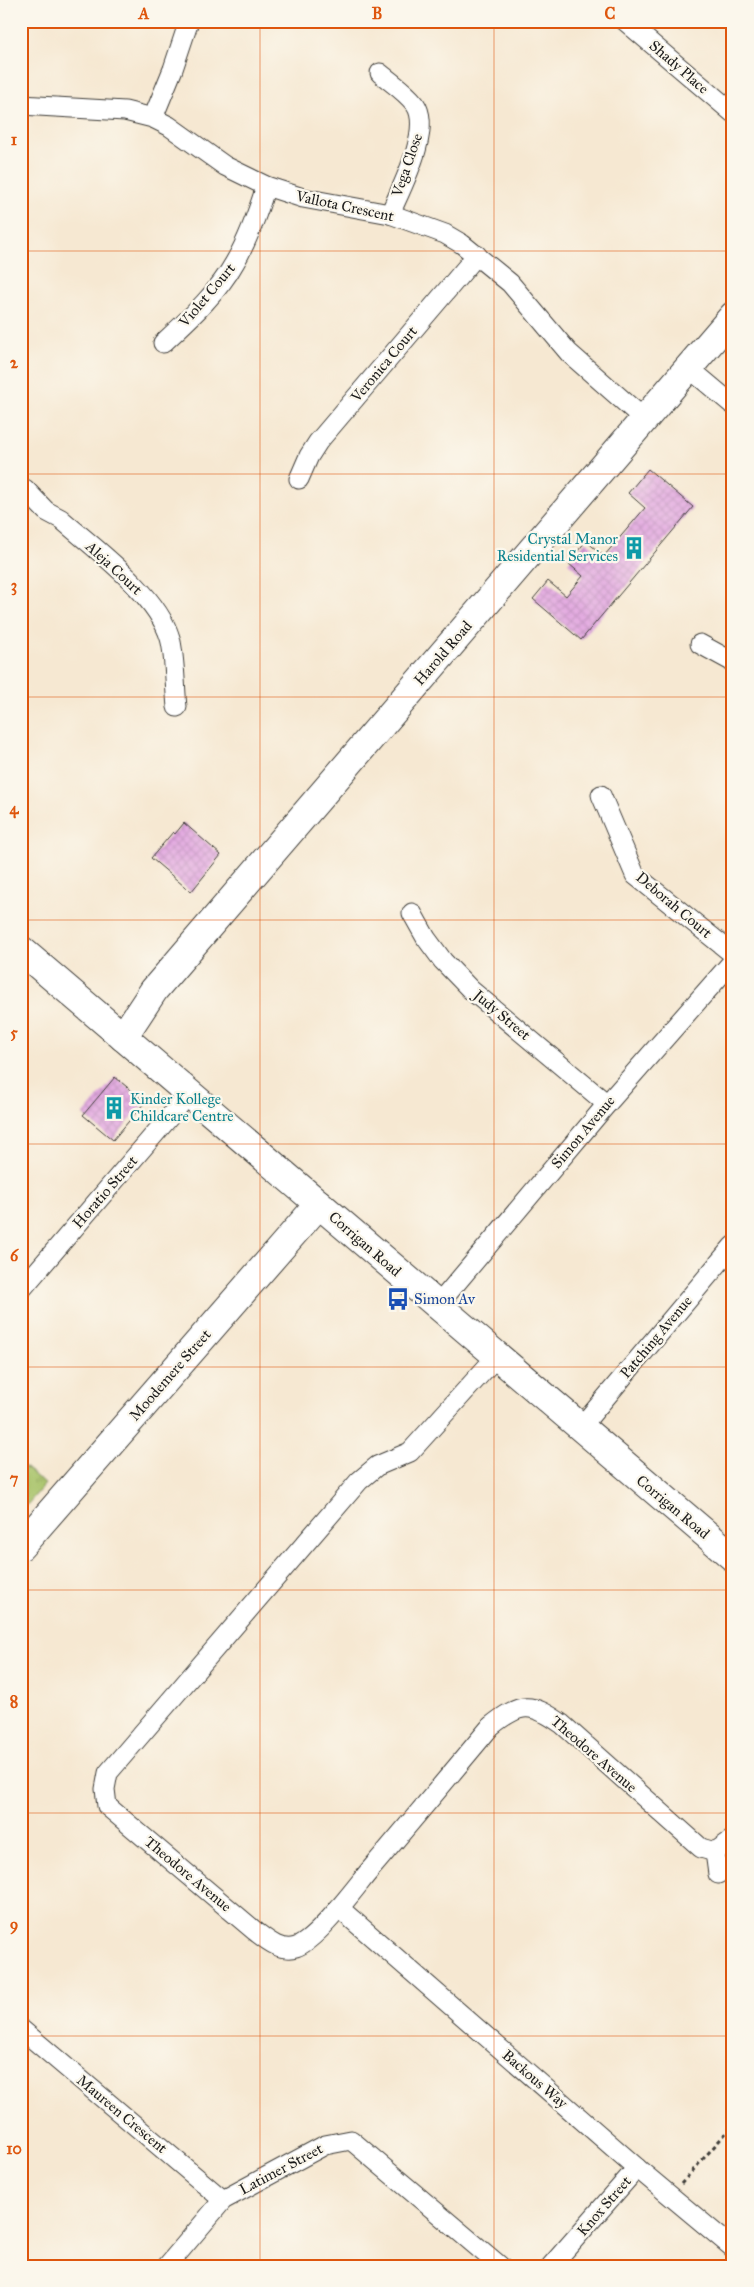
<svg xmlns="http://www.w3.org/2000/svg" width="754" height="2287" font-family="'IM FELL Great Primer',serif">
  <style>
    .park { fill: url(#park-tufts); stroke: #627042 }
    .building { fill: url(#building-cross-hatch) }
    .lines { fill: none; stroke-linecap: round; stroke-linejoin: round }
    .street-casing { stroke: #3d3b37; stroke-width: 21 }
    .secondary-casing { stroke: #3d3b37; stroke-width: 30 }
    .path { stroke: #3d3b37; stroke-width: 3; stroke-dasharray: 4 4; stroke-linecap: butt }
    .street { stroke: #fff; stroke-width: 19 }
    .secondary { stroke: #fff; stroke-width: 28 }
    .grid { fill: none; stroke: #de560d; stroke-width: 1; stroke-opacity: 0.55 }
    .labels { text-anchor: middle; dominant-baseline: central; stroke-width: 4.5; stroke-linejoin: round; paint-order: stroke }
    .street-label { font-size: 15px; fill: #1c1c1c; stroke: #fbf7ec }
    .culture-label { font-size: 15px; fill: #0d838f; stroke: #fbf7ec; text-anchor: end }
    .transit-label { font-size: 15px; fill: #164399; stroke: #fbf7ec; text-anchor: start }
    .neatline { fill: none; stroke: #de560d; stroke-width: 2 }
    .grid-label { font-size: 16px; text-anchor: middle; font-weight: bold; fill: #de560d }
  </style>
  <defs>
    <pattern id="park-tufts" width="24" height="20" patternUnits="userSpaceOnUse" patternTransform="scale(1.25)"><rect width="24" height="20" fill="#a8c369"/><path d="M3 7l-1-3M5 7V3M7 7l1-3M15 17l-1-3M17 17v-4M19 17l1-3" fill="none" stroke="#90a75a"/></pattern>
    <pattern id="building-cross-hatch" width="8" height="8" patternUnits="userSpaceOnUse" patternTransform="scale(1.25)"><rect width="8" height="8" fill="#e0a2df"/><path d="M0 0l8 8M0 8l8-8" fill="none" stroke="#c08bbf"/></pattern>
  </defs>
  <rect width="100%" height="100%" fill="#fbf7ec"/>
  <filter id="ink" filterUnits="userSpaceOnUse"><feTurbulence type="fractalNoise" baseFrequency=".02" numOctaves="2"/><feDisplacementMap in="SourceGraphic" scale="10" xChannelSelector="R" yChannelSelector="G"/><feConvolveMatrix kernelMatrix="1 2 1 2 8 2 1 2 1" color-interpolation-filters="sRGB"/></filter>
  <filter id="wash" filterUnits="userSpaceOnUse"><feTurbulence type="fractalNoise" baseFrequency=".0096" numOctaves="4" result="noise"/><feDisplacementMap in="SourceGraphic" scale="20" xChannelSelector="R" yChannelSelector="G"/><feGaussianBlur stdDeviation="1.12" result="paint"/><feColorMatrix in="noise" values="0 0 0 0 0 0 0 0 0 0 0 0 0 0 0 0 0 1.4 0 .05"/><feComposite in="paint" operator="in"/></filter>
  <g filter="url(#wash)">
    <rect width="100%" height="100%" fill="#f6e8d2"/>
    <path class="park" d="M21 1464 45 1484 21 1512Z"/>
    <g id="blocks">
      <g class="building">
        <path d="M648 469 693 507 581 640 533 599 548 581 566 596 583 576 568 563 586 541 604 556 645 508 628 493Z"/>
        <path d="M184 823 221 855 191 892 151 858 173 832 175 834Z"/>
        <path d="M115 1077 145 1102 113 1140 83 1115Z"/>
      </g>
    </g>
  </g>
  <g filter="url(#ink)">
    <use href="#blocks" fill-opacity="0" stroke="#3d3b37" stroke-width="1"/>
    <g class="lines">
      <defs>
        <g id="street">
          <path d="M625 21 733 113"/>
          <path d="M380 73C392 83 406 92 415 104 433 129 401 188 390 214"/>
          <path d="M21 105 125 111 153 118 169 126 225 166 266 186 303 198 390 214 445 234 462 244 510 283 569 353 644 419"/>
          <path d="M153 118 173 69 189 21"/>
          <path d="M163 343C189 319 218 293 235 262 249 238 258 212 266 186"/>
          <path d="M689 368 733 405"/>
          <path d="M299 479 309 456 318 442 477 255"/>
          <path d="M21 498 25 489 46 511 61 519C95 549 157 594 170 638 175 655 175 689 177 707"/>
          <path d="M700 644 733 662"/>
          <path d="M601 795 635 875 733 954"/>
          <path d="M412 913 426 938 443 961 471 990 607 1104"/>
          <path d="M21 1290 189 1094"/>
          <path d="M437 1306 607 1104 733 961"/>
          <path d="M496 1357 410 1452 377 1466 359 1481 108 1773 105 1789 107 1806 255 1931C267 1940 280 1952 296 1947 317 1940 355 1888 370 1870 411 1822 451 1774 491 1726 521 1702 531 1702 562 1724L701 1848 715 1852 733 1839"/>
          <path d="M580 1428 733 1246"/>
          <path d="M715 1852 718 1874"/>
          <path d="M339 1908 637 2168 733 2248"/>
          <path d="M21 2029 223 2200"/>
          <path d="M167 2266 223 2200 325 2145 351 2140 500 2266"/>
          <path d="M551 2266 637 2168"/>
        </g>
        <g id="secondary">
          <path d="M21 950 733 1557"/>
          <path d="M123 1037 154 990 733 316"/>
          <path d="M21 1546 319 1204"/>
        </g>
      </defs>
      <use href="#street" class="street-casing"/>
      <use href="#secondary" class="secondary-casing"/>
      <path class="path" d="M681 2184 733 2125"/>
      <use href="#street" class="street"/>
      <use href="#secondary" class="secondary"/>
    </g>
  </g>
  <path class="grid" d="M260 21V2266M494 21V2266M21 251H733M21 474H733M21 697H733M21 920H733M21 1144H733M21 1367H733M21 1590H733M21 1813H733M21 2036H733"/>
  <defs>
    <symbol id="building-bare" viewBox="-9 -9 18 18"><path d="M-4-6H4V6H1V3H-1V6H-4ZM-2.5-4.3h1.7v1.8h-1.7ZM.8-4.3h1.7v1.8H.8ZM-2.5-1h1.7V.8h-1.7ZM.8-1h1.7V.8H.8Z" fill="#0f9aa8" stroke="#fbf7ec" stroke-width="2.5" paint-order="stroke"/></symbol>
    <symbol id="bus-bare" viewBox="-9 -9 18 18"><path d="M-5-6H5V4H4V6H2V4H-2V6H-4V4H-5ZM-3.5-4V0h7V-4ZM-3.5 1.2v1.5H-2V1.2ZM2 1.2v1.5H3.5V1.2Z" fill="#1a4fb4" stroke="#fbf7ec" stroke-width="2.5" paint-order="stroke"/></symbol>
  </defs>
  <g fill-rule="evenodd">
    <use href="#building-bare" x="618" y="532" width="32" height="32"/>
    <use href="#building-bare" x="98" y="1092" width="32" height="32"/>
    <use href="#bus-bare" x="382" y="1283" width="32" height="32"/>
  </g>
  <g class="labels">
    <g class="street-label">
      <text transform="translate(679 67) rotate(41)">Shady Place</text>
      <text transform="translate(407 165) rotate(-71)">Vega Close</text>
      <text transform="translate(345 206) rotate(12)">Vallota Crescent</text>
      <text transform="translate(207 295) rotate(-50)">Violet Court</text>
      <text transform="translate(384 364) rotate(-50)">Veronica Court</text>
      <text transform="translate(114 568) rotate(43)">Aleja Court</text>
      <text transform="translate(443 653) rotate(-49)">Harold Road</text>
      <text transform="translate(674 905) rotate(40)">Deborah Court</text>
      <text transform="translate(502 1015) rotate(40)">Judy Street</text>
      <text transform="translate(583 1132) rotate(-50)">Simon Avenue</text>
      <text transform="translate(105 1192) rotate(-49)">Horatio Street</text>
      <text transform="translate(365 1244) rotate(41)">Corrigan Road</text>
      <text transform="translate(656 1337) rotate(-50)">Patching Avenue</text>
      <text transform="translate(170 1375) rotate(-49)">Moodemere Street</text>
      <text transform="translate(673 1507) rotate(40)">Corrigan Road</text>
      <text transform="translate(594 1754) rotate(41)">Theodore Avenue</text>
      <text transform="translate(188 1874) rotate(40)">Theodore Avenue</text>
      <text transform="translate(535 2079) rotate(41)">Backous Way</text>
      <text transform="translate(122 2114) rotate(40)">Maureen Crescent</text>
      <text transform="translate(281 2169) rotate(-28)">Latimer Street</text>
      <text transform="translate(604 2206) rotate(-49)">Knox Street</text>
    </g>
    <g class="culture-label">
      <text x="618" y="539">Crystal Manor<tspan x="618" dy="17">Residential Services</tspan></text>
      <text x="130" y="1099" text-anchor="start">Kinder Kollege<tspan x="130" dy="17">Childcare Centre</tspan></text>
    </g>
    <g class="transit-label">
      <text x="414" y="1299">Simon Av</text>
    </g>
  </g>
  <rect width="754" height="2287" fill="none" stroke="#fbf7ec" stroke-width="55"/>
  <rect x="28" y="28" width="698" height="2232" class="neatline"/>
  <g class="grid-label">
    <text x="144" y="19">A</text>
    <text x="377" y="19">B</text>
    <text x="610" y="19">C</text>
    <text x="14" y="145">1</text>
    <text x="14" y="368">2</text>
    <text x="14" y="591">3</text>
    <text x="14" y="814">4</text>
    <text x="14" y="1038">5</text>
    <text x="14" y="1261">6</text>
    <text x="14" y="1484">7</text>
    <text x="14" y="1707">8</text>
    <text x="14" y="1930">9</text>
    <text x="14" y="2154">10</text>
  </g>
</svg>
